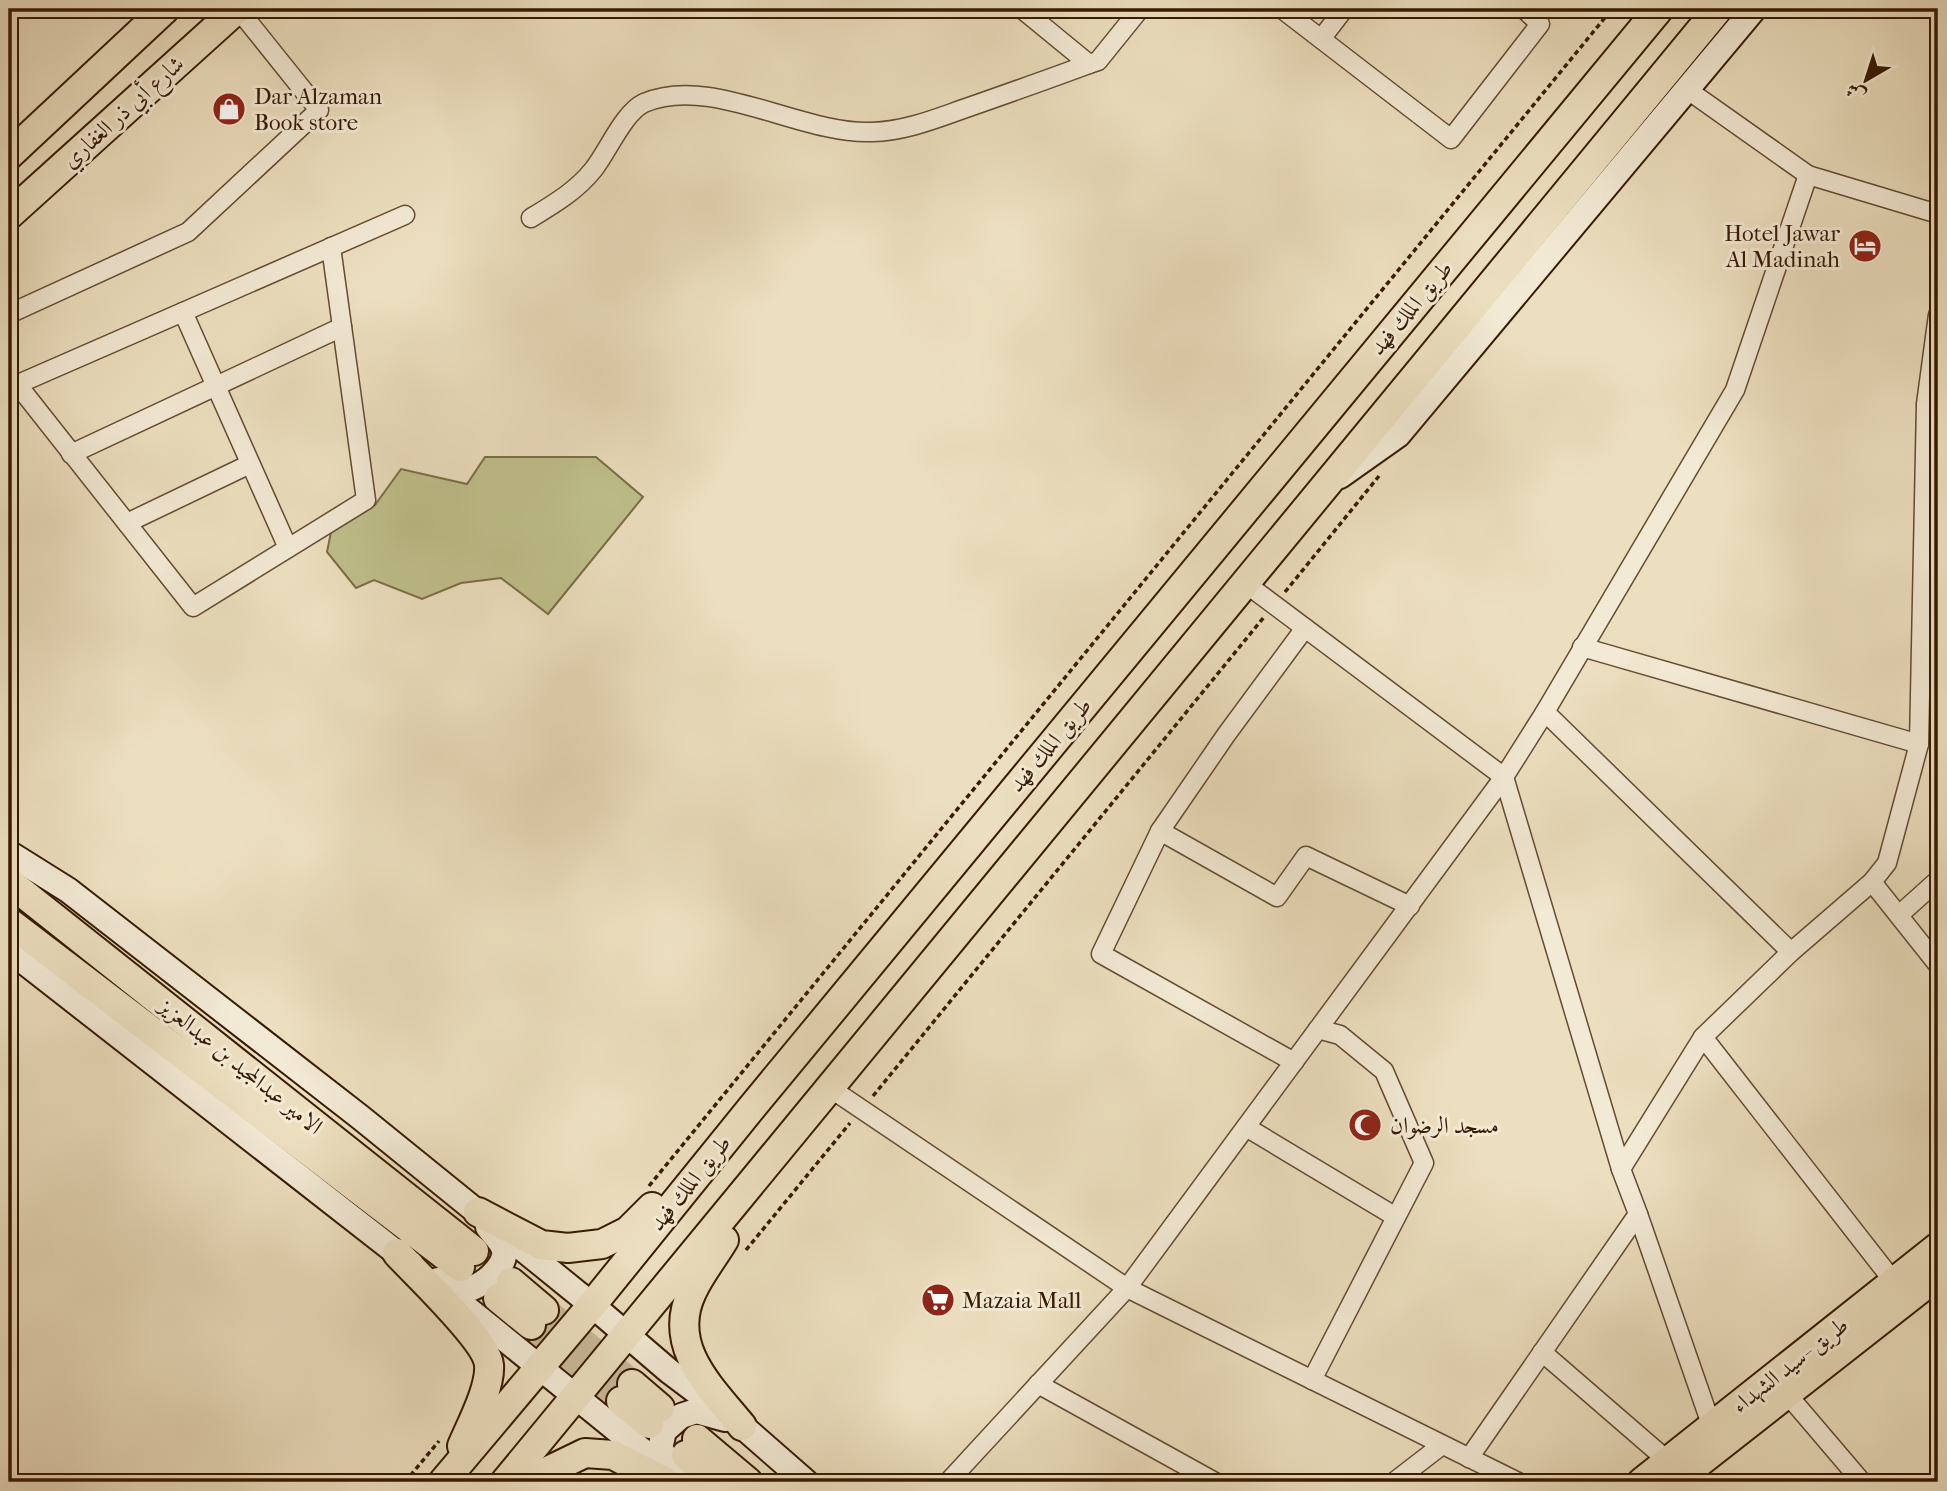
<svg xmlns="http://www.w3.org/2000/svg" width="1947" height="1491" font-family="'IM FELL French Canon',Amiri,serif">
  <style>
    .green { fill: #bfc08c; stroke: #7b6d47; stroke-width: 2 }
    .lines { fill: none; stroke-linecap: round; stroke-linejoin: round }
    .primary-tunnel { stroke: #c8b899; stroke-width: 28; stroke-dasharray: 28 14; stroke-linecap: butt }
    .street-casing { stroke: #644b31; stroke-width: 21 }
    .secondary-casing { stroke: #371a02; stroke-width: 28 }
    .primary-casing { stroke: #371a02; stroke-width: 32 }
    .path { stroke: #371a02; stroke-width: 3.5; stroke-dasharray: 5 3.5; stroke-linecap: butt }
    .street { stroke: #f3ead5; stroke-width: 18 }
    .secondary { stroke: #f3ead5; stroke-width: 24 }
    .primary { stroke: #ecdfbf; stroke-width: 28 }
    .labels { text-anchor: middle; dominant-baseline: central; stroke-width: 6; stroke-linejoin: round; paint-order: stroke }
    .poi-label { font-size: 23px; fill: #371a02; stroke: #f3ead5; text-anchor: start }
    .street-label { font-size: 23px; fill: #371a02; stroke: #f3ead5 }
  </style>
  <rect width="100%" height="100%" fill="#ecdfbf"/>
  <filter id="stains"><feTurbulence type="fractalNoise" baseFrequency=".00286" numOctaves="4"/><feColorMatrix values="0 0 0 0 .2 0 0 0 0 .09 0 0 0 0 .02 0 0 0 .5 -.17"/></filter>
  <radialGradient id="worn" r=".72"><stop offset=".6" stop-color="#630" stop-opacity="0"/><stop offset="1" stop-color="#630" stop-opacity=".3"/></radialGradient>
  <path class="green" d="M485 457H596L643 497 548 614 501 578 461 583 422 599 374 580 356 588 327 552 331 532 375 505 401 469 467 484Z"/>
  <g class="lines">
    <g class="primary-tunnel">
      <path d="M544 1310 632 1384"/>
      <path d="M531 1325 621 1401"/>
    </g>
    <defs>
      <g id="street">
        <path d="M1022 9 1089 64 1098 61 1140 9"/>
        <path d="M1282 9 1451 139 1540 24 1524 9"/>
        <path d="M1321 39 1344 9"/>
        <path d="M1685 88 1808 175 1938 214"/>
        <path d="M531 218C554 204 576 191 593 170 607 153 624 112 644 103 711 74 801 135 872 132 907 131 937 118 969 107 1009 93 1049 79 1089 64"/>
        <path d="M183 312 288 548"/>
        <path d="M9 314 188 232 319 110 238 9"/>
        <path d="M17 384 193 607 366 500 331 247"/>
        <path d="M9 388 405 215"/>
        <path d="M71 454 342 327"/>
        <path d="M127 523 250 464"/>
        <path d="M1245 583 1504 777 1545 712 1735 390 1808 175"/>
        <path d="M1582 647 1919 744"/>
        <path d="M1545 712 1791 952"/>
        <path d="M1160 831 1277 897 1306 856 1410 906"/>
        <path d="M1872 882 1938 965"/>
        <path d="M1899 915 1938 880"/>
        <path d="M1703 1037 1894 1282"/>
        <path d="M1294 1062 1101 954 1160 831 1226 735 1305 628"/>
        <path d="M830 1088 1127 1288 1518 1482"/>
        <path d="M1246 1127 1396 1217"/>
        <path d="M1621 1169 1703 1037 1791 952 1872 882 1887 863 1919 744 1926 404 1938 315"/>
        <path d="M1638 1214 1712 1427"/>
        <path d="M1542 1352 1668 1461"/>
        <path d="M1312 1380 1424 1163 1384 1071 1340 1035 1318 1029"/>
        <path d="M1038 1384 1215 1482"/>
        <path d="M1787 1394 1862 1482"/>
        <path d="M948 1482 1127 1288 1504 777 1621 1169 1638 1214 1469 1458"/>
        <path d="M1394 1482 1442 1445"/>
      </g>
      <g id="secondary">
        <path d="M1340 476 1398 435 1754 9"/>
        <path d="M9 853 68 890 360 1117 592 1305 669 1371 742 1426 806 1482"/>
        <path d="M9 950 411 1264"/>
        <path d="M438 1280C446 1283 456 1290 464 1290 480 1289 507 1267 504 1250 502 1242 493 1234 488 1227"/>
        <path d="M448 1293 681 1482"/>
        <path d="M676 1471 660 1449 664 1431 681 1416 696 1411 725 1419"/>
      </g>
      <g id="primary">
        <path d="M9 155 165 9"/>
        <path d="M9 215 237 9"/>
        <path d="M9 882 474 1251"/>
        <path d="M9 922 460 1267"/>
        <path d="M478 1212 541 1245 568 1248 602 1244 628 1231 652 1207"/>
        <path d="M724 1240C714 1257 700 1274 692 1292 666 1346 710 1387 742 1426"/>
        <path d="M397 1253C416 1274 487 1340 489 1365 491 1387 471 1425 462 1446"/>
        <path d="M511 1282 544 1310"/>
        <path d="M498 1298 531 1325"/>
        <path d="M632 1384 660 1408"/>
        <path d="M621 1401 649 1424"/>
        <path d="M697 1439 748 1482"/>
        <path d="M686 1455 717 1482"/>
        <path d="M443 1482 592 1305 753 1106 1659 9"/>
        <path d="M505 1482 1718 9"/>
        <path d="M525 1482 585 1453 613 1455 666 1482"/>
        <path d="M1642 1482 1938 1247"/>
        <path d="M1674 1482 1938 1275"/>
      </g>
    </defs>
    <use href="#street" class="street-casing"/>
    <use href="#secondary" class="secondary-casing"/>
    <use href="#primary" class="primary-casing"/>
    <g class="path">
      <path d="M1285 592 1379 476"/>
      <path d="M873 1096 1264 617"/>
      <path d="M649 1186 1612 9"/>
      <path d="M746 1250 850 1123"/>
      <path d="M405 1482 439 1441"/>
    </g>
    <use href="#street" class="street"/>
    <use href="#secondary" class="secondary"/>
    <use href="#primary" class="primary"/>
  </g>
  <defs>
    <symbol id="shop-disc" viewBox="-11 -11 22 22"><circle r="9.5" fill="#8f2418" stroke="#f3ead5"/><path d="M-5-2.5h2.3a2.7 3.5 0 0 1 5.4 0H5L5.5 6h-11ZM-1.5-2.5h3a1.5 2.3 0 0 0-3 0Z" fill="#fff"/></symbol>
    <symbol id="hotel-disc" viewBox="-11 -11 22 22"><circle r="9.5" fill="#8f2418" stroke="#f3ead5"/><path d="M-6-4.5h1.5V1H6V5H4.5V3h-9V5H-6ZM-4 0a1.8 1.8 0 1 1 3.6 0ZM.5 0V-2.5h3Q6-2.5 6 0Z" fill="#fff"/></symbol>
    <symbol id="mosque-disc" viewBox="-11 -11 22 22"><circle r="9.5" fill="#8f2418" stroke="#f3ead5"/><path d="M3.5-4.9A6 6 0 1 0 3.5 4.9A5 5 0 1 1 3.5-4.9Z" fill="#fff"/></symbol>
    <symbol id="supermarket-disc" viewBox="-11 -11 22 22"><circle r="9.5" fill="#8f2418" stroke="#f3ead5"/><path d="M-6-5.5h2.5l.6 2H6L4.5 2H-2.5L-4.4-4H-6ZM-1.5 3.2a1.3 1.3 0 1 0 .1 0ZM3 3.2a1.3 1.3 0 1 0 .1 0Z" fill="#fff"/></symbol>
  </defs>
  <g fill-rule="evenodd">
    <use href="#shop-disc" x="210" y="90" width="38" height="38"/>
    <use href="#hotel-disc" x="1846" y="227" width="38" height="38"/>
    <use href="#mosque-disc" x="1346" y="1106" width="38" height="38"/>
    <use href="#supermarket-disc" x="919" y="1281" width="38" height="38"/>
  </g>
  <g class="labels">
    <g class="poi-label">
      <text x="254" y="96">Dar Alzaman<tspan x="254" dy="26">Book store</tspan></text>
      <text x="1840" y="233" text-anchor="end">Hotel Jawar<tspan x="1840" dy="26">Al Madinah</tspan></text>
      <text x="1390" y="1125">مسجد الرضوان</text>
      <text x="962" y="1300">Mazaia Mall</text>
    </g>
    <g class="street-label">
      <text transform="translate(123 112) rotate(-42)">شارع أبي ذر الغفاري</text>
      <text transform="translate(1411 308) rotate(-50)">طريق الملك فهد</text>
      <text transform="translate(1050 745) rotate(-50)">طريق الملك فهد</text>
      <text transform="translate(241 1066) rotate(39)">الامير عبدالمجيد بن عبدالعزيز</text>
      <text transform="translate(690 1183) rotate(-51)">طريق الملك فهد</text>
      <text transform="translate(1790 1365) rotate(-38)">طريق -سيد الشهداء</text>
    </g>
  </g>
  <rect width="1947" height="1491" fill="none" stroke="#ecdfbf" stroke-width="35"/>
  <rect x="10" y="10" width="1926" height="1470" fill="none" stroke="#371a02" stroke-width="3.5"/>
  <rect x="18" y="18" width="1912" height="1456" fill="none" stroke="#371a02" stroke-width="2"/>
  <g transform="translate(1866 80) rotate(219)" stroke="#f3ead5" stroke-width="5" paint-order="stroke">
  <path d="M0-5L12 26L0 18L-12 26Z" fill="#371a02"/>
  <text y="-10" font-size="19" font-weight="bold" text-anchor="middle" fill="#371a02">ش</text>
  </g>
  <rect width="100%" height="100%" filter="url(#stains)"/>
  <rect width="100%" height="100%" fill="url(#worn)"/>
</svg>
